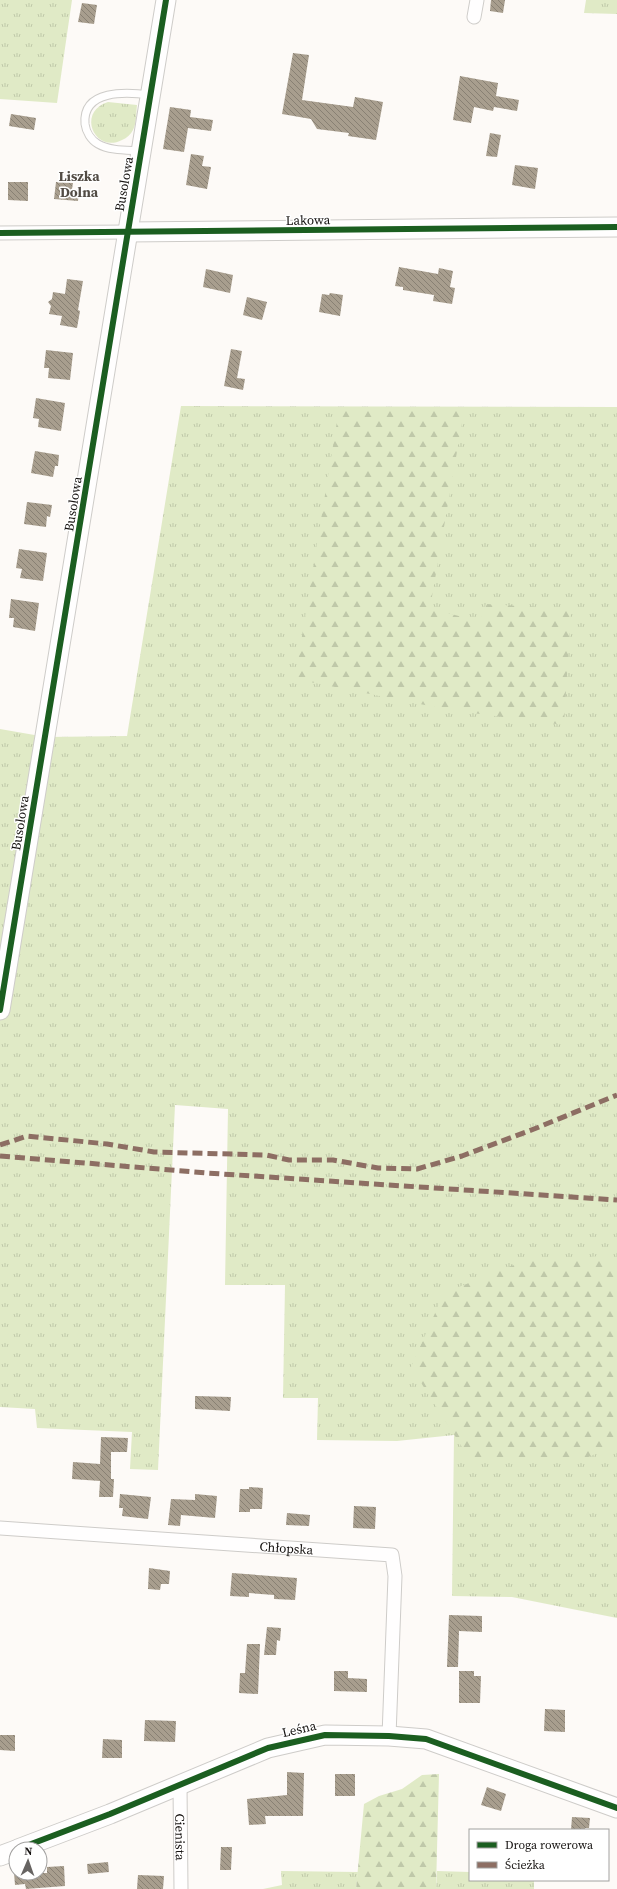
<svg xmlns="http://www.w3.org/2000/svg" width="617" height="1889" font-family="'Source Serif 4',serif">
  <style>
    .grass { fill: url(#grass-tufts) }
    .forest { fill: url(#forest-firs) }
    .building { fill: url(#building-back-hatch) }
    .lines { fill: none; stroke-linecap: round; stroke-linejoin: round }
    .lane-casing { stroke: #ceccc9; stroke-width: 9 }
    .street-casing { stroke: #ceccc9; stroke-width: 15 }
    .secondary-casing { stroke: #ceccc9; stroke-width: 21 }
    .lane { stroke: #fffefe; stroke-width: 7 }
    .street { stroke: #fffefe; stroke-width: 13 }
    .secondary { stroke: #fffefe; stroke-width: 19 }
    .quiet { stroke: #8d6e63; stroke-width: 5; stroke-dasharray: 10 5; stroke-linecap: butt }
    .cycleway-casing { stroke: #fff; stroke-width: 8 }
    .cycleway { stroke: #1b5e20; stroke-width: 6 }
    .labels { text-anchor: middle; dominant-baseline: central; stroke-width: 3; stroke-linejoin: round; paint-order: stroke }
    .street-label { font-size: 13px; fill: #161311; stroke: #fff }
    .neighbourhood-label { font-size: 14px; font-weight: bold; fill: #524c45; stroke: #fff }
  </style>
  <defs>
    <pattern id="grass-tufts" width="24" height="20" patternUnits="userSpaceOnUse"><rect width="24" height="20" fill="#e0eac6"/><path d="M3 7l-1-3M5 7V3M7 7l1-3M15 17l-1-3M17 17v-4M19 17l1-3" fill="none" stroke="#bfc8a9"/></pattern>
    <pattern id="forest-firs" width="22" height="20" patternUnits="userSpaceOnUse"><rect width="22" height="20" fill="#e0eac6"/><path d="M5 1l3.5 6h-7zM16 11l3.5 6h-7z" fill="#bfc8a9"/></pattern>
    <pattern id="building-back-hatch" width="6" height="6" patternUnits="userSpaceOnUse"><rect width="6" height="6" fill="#a89e8e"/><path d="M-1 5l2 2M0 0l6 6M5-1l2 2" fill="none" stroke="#888073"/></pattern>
  </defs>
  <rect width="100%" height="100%" fill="#fdfaf7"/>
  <g class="grass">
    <path d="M0 0H72L57 103 0 99Z"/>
    <path d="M586 0H617V14L584 13Z"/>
    <path d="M108 102 137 105C136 113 137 122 133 130 131 134 127 138 122 140 95 154 76 112 108 102Z"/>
    <path d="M181 406 617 407V1618L512 1597 452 1596 454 1435 397 1441 317 1440 318 1398H283L285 1285H225L228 1109 175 1105 158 1470 130 1469 132 1432 37 1428 35 1409 0 1407V729L46 737 127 736Z"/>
    <path d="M281 1871 358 1872 356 1889H263L282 1885Z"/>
    <path d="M437 1871 470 1872V1880H534V1889H436Z"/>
  </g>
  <g class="forest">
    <path d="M339 409 464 411 430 608 480 622 486 604 571 609 564 725 450 710 295 679Z"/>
    <path d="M602 1256 617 1261V1444L584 1459 529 1458 471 1461 411 1367 444 1293 521 1262Z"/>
    <path d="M439 1774 436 1889H356L364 1804 379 1796 402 1789 422 1775Z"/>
  </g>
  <g class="building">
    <path d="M491 0H505L503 13 490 11Z"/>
    <path d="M82 3 97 5 94 24 78 22Z"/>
    <path d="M293 53 309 55 302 100 353 107 355 97 383 102 376 140 348 136 349 133 317 129 311 119 282 114Z"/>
    <path d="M460 76 498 83 496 96 519 100 517 111 494 107 493 111 474 107 471 123 453 120Z"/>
    <path d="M170 107 191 110 190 117 213 120 211 131 188 128 184 152 163 149Z"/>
    <path d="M11 114 36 118 34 130 9 126Z"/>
    <path d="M490 133 501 135 497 157 486 156Z"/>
    <path d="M191 154 204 156 202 166 211 167 207 189 186 185Z"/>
    <path d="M515 165 538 168 535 189 512 185Z"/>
    <path d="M8 182H28V201L8 200Z"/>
    <path d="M56 182 73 183 72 189 79 190 78 201 54 199Z"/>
    <path d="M399 267 438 274 439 268 453 271 450 287 455 288 452 304 433 301 434 295 403 290V287L395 286Z"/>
    <path d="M206 269 233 275 230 293 203 287Z"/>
    <path d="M67 279 83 281 78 310 80 311 77 328 60 325 62 316 49 314 51 306 48 302 52 299 53 292 65 294Z"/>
    <path d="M330 293 343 295 340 316 319 312 322 294 329 295Z"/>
    <path d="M247 297 267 302 262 320 243 315Z"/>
    <path d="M231 349 242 351 237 378 245 379 243 390 224 386Z"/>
    <path d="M46 350 73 353 70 380 48 378 49 368H44Z"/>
    <path d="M36 398 65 403 61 431 38 427 39 419 33 418Z"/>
    <path d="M35 451 59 455 58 466H55L53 477 31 473Z"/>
    <path d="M27 502 52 505 50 517 47 516 46 527 24 524Z"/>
    <path d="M19 549 47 553 43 581 20 578 22 569 16 568Z"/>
    <path d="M11 599 39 603 35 631 13 627 14 618H9Z"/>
    <path d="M195 1396 231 1397 230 1411 195 1409Z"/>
    <path d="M101 1437 128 1438 127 1452H111V1479H114L113 1497H99L100 1481 72 1479 73 1462 100 1464Z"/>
    <path d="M249 1487 263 1488 262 1509H250V1512H239L240 1489H249Z"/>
    <path d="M120 1494 151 1497 148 1519 122 1516 123 1508H119Z"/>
    <path d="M195 1494 217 1496 215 1518 181 1515 180 1526 168 1525 171 1499 195 1500Z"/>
    <path d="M354 1506 376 1507 375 1529 353 1528Z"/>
    <path d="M287 1513 310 1515 309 1526 286 1525Z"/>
    <path d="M149 1568 170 1571 169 1584H161L160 1590 148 1589Z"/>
    <path d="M232 1573 297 1578 295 1600 274 1599V1595L249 1593V1597L230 1596Z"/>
    <path d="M449 1615 482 1616V1632L459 1631 458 1667H447Z"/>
    <path d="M267 1627 281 1628 280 1641 277 1640 276 1655H264Z"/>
    <path d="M247 1644H260L258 1694 239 1693 240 1673H245Z"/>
    <path d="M334 1671H348V1678L367 1679V1692L334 1691Z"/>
    <path d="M459 1671H474V1676H481L480 1703H459Z"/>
    <path d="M545 1709 565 1710V1732L544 1731Z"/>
    <path d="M145 1720 176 1721 175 1742 144 1741Z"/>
    <path d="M0 1735H15V1751L0 1750Z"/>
    <path d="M103 1739 122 1740V1758H102Z"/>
    <path d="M287 1772 304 1773 303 1816H265L266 1824 249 1825 247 1799 287 1795Z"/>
    <rect x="335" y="1774" width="20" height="22"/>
    <path d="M487 1787 506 1794 501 1811 481 1805Z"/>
    <path d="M572 1817 590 1818 589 1828H585V1830H571Z"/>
    <path d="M221 1847H232L231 1870H220Z"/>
    <path d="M108 1862 109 1872 88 1874 87 1864Z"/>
    <path d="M64 1866 65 1886 26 1889 25 1884 15 1885 14 1873H47V1867Z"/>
    <path d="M138 1875 164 1876 163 1889H137Z"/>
  </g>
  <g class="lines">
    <defs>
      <path id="lane" d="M141 151C128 150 110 151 98 144 91 140 86 132 85 124 82 89 127 92 150 95"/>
      <g id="street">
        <path d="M474 17 477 0"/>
        <path d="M0 233 127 232"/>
        <path id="s1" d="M0 1528 392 1555 395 1576 389 1736"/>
        <path id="s2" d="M180 1785 181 1889"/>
      </g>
      <g id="secondary">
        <path d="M127 232 617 227"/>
        <path d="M0 1010C56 674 111 337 166 0"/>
        <path d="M18 1849 110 1814 268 1748 325 1735 389 1736 426 1739 617 1808"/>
        <path d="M0 1856 16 1850"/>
      </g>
    </defs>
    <use href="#lane" class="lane-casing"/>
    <use href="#street" class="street-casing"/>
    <use href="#secondary" class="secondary-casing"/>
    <use href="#lane" class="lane"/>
    <use href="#street" class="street"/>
    <use href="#secondary" class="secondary"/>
    <g class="quiet">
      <path d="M0 1145 27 1136 107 1144 154 1152 266 1155 289 1160H333L378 1168 417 1169 462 1156 534 1129 617 1095"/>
      <path d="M0 1156 207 1173 617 1200"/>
    </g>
    <defs>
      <g id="cycleway">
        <path d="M0 233 617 227"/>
        <path d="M0 1010C56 674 111 337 166 0"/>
        <path d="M18 1849 110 1814 268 1748 325 1735 389 1736 426 1739 617 1808"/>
      </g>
    </defs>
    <use href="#cycleway" class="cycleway-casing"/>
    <use href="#cycleway" class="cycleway"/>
  </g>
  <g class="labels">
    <g class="street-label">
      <text transform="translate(124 184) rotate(-80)">Busolowa</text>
      <text transform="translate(308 220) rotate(-1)">Lakowa</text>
      <text transform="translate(73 504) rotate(-81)">Busolowa</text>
      <text transform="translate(20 823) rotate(-81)">Busolowa</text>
      <text stroke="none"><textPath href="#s1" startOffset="287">Chłopska</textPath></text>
      <text transform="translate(299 1729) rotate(-13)">Leśna</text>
      <text stroke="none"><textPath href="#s2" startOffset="52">Cienista</textPath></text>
    </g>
    <g class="neighbourhood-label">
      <text x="79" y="176">Liszka<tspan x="79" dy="16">Dolna</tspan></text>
    </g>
  </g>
  <rect x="469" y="1829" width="140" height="52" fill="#ffffff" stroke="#a2a1a0"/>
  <rect x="477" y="1842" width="20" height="6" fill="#1b5e20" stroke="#a2a1a0"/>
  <text x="505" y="1849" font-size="12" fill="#161311">Droga rowerowa</text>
  <rect x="477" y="1862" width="20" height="6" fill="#8d6e63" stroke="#a2a1a0"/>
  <text x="505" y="1869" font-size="12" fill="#161311">Ścieżka</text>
  <g transform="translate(28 1861) rotate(2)"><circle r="19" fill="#ffffff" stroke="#a2a1a0"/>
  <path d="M0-3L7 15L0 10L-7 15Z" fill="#676462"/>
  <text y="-6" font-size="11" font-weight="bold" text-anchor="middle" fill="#161311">N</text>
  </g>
</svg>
